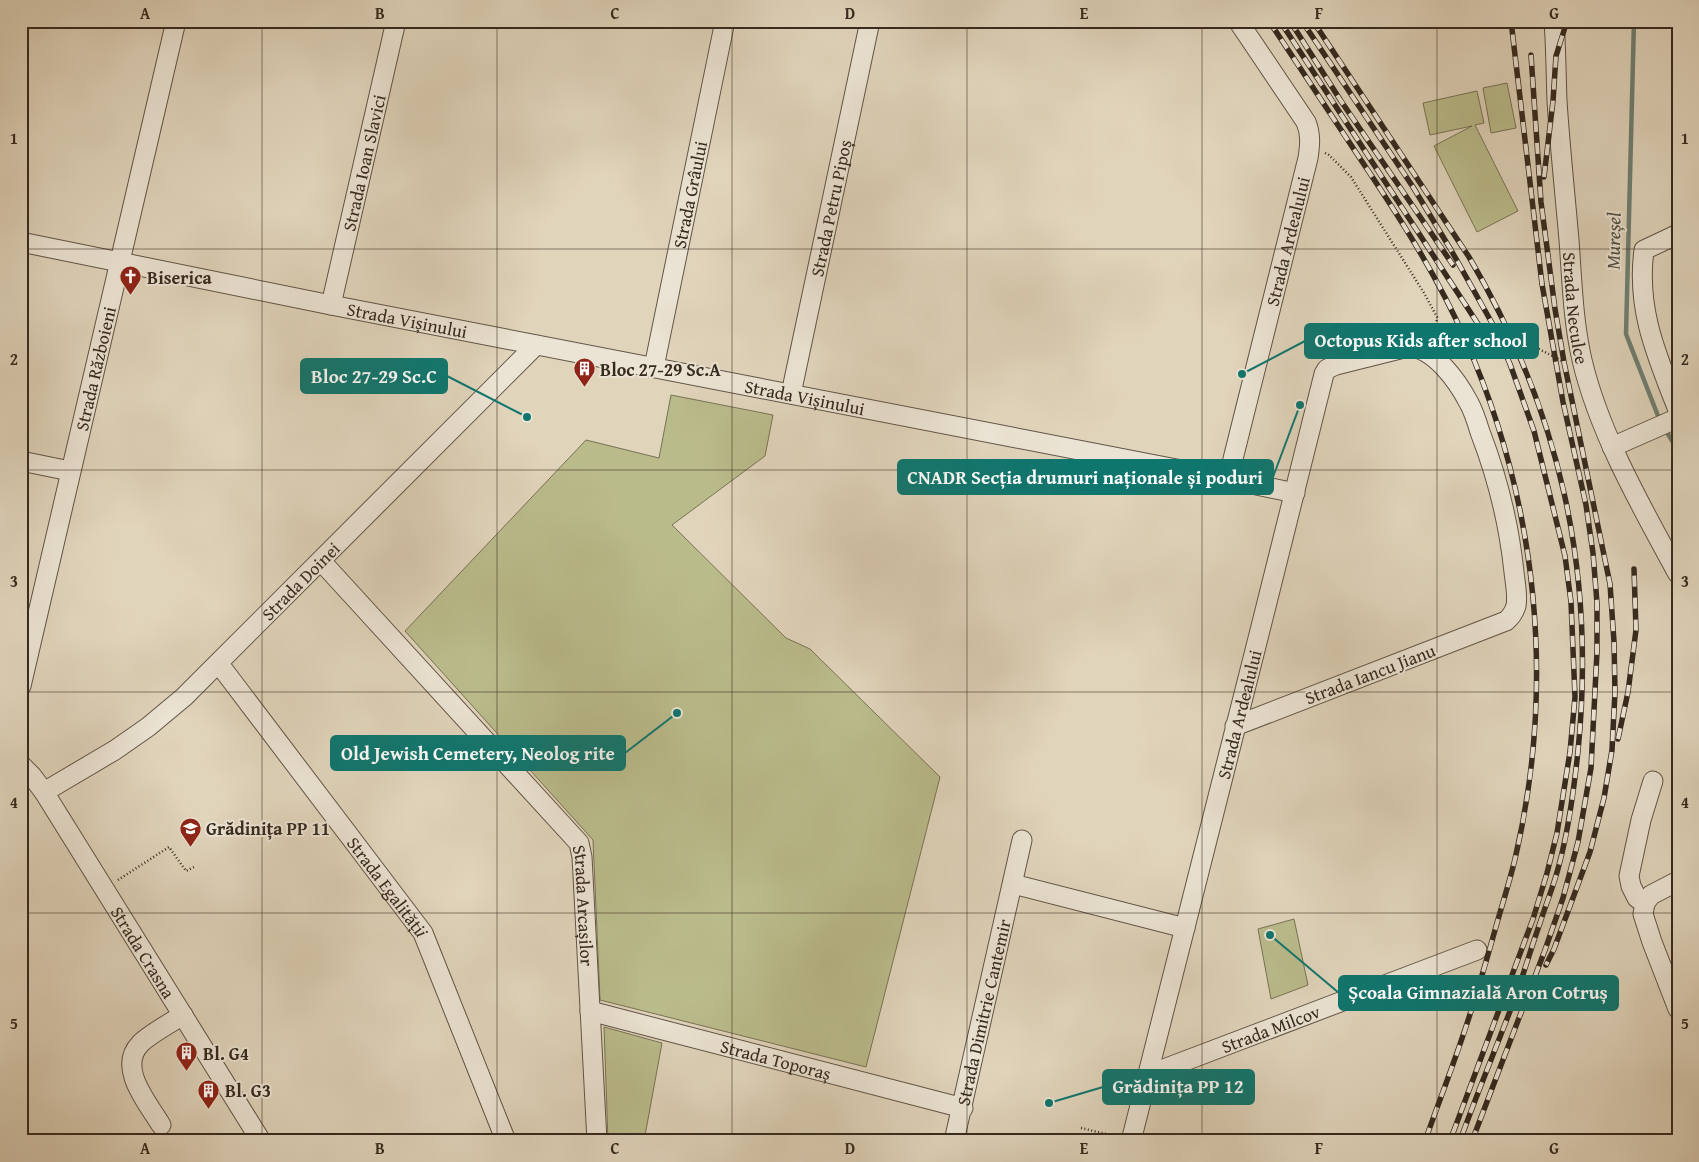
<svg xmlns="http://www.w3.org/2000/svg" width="1699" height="1162" font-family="'Gentium Book Plus',serif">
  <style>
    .green { fill: #babb8b; stroke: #787255 }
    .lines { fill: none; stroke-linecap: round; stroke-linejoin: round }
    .stream { stroke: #6f8073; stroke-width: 4.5 }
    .minor-casing { stroke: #605446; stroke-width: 21 }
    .path { stroke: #362a1f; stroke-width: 2.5; stroke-dasharray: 1 2.5; stroke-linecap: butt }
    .minor { stroke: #ebe3d3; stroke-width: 19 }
    .rail-casing { stroke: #362a1f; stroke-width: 5.5 }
    .rail { stroke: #ebe3d3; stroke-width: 4; stroke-dasharray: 11; stroke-linecap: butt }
    .grid { fill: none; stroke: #362a1f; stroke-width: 1; stroke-opacity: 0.55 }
    .labels { text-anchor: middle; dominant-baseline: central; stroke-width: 4; stroke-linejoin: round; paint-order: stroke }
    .street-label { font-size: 18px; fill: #362a1f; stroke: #ebe3d3 }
    .poi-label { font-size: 18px; font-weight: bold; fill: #362a1f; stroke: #ebe3d3; text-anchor: start }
    .water-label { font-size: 19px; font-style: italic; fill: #4e4e42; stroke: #ebe3d3 }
    .leader { fill: none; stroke: #0f766e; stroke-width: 2 }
    .callout-dot { fill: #0f766e; stroke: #ebe3d3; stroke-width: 2 }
    .callout { fill: #0f766e; stroke: #0f766e; stroke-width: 2 }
    .callout-label { font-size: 19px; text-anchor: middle; font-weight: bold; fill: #fff }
    .neatline { fill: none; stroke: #362a1f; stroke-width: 2 }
    .grid-label { font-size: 16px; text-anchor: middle; font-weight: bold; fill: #362a1f }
  </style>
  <rect width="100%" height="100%" fill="#e0d4bb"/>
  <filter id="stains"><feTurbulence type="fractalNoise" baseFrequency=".004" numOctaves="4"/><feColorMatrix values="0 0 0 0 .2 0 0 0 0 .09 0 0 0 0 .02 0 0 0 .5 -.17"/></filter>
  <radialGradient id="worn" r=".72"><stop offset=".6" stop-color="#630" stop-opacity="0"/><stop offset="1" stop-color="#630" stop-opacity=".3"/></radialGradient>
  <g class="green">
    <path d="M1507 83 1516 128 1491 133 1483 88Z"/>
    <path d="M1477 91 1484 123 1475 125 1518 211 1477 232 1434 146 1472 126 1430 135 1423 103Z"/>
    <path d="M671 395 773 415 765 456 672 525 786 638 810 649 940 777 866 1067 600 1000 593 840 405 631 586 440 659 458Z"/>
    <path d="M1294 919 1308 985 1271 999 1258 929Z"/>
    <path d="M604 1027 662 1043 644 1141H608Z"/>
  </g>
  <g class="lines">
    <g class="stream">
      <path d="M1634 21 1626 334 1660 421"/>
      <path d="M1664 428 1678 450"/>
    </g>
    <defs>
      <g id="minor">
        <path id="s1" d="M1554 21C1556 48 1556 74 1557 101 1560 147 1565 194 1569 240 1572 280 1573 321 1582 360 1599 433 1642 508 1678 574"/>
        <path d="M1678 234 1644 250C1636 310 1657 356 1678 410"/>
        <path id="s2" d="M21 242 331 305 1228 479 1295 493"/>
        <path id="s3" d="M331 305 396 21"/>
        <path id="s4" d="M654 367 725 21"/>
        <path id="s5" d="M791 394 870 21"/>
        <path d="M1612 447 1678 418"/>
        <path d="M21 461 70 471"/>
        <path id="s6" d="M1228 479 1308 158C1310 145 1311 134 1306 122L1238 21"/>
        <path id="s7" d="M321 561 579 843 582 857 597 1141"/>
        <path id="s8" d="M219 664 423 933 506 1141"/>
        <path id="s9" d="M21 686 176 21"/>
        <path id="s10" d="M21 765 32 776 44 792 261 1141"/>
        <path id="s11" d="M44 792 115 750 148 727 184 697 536 345"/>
        <path d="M1678 881 1651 895 1645 903 1643 914 1652 942 1678 1009"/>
        <path d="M1013 884 1185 928"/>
        <path d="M1645 903 1637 898 1631 886 1629 876 1641 820 1653 781"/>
        <path id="s12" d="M590 1011 963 1108"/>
        <path id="s13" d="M1148 1075 1477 950"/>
        <path d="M161 1125C148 1103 117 1068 140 1044 148 1035 172 1022 183 1015"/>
        <path id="s14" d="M954 1141 1022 840"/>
        <path id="s15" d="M1131 1141C1195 885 1261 630 1324 374L1327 369 1336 365 1408 347C1434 347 1458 382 1469 403 1474 412 1477 422 1480 432 1497 476 1509 524 1514 572 1515 582 1518 595 1516 606 1514 612 1511 617 1506 621L1235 726"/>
      </g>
    </defs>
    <use href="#minor" class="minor-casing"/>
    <g class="path">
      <path d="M1325 153 1329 155 1351 177 1424 293 1437 317 1435 338"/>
      <path d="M1436 329 1462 332 1535 347 1566 363"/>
      <path d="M118 880 169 847 186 871 196 866"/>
      <path d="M1081 1128 1115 1136"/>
    </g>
    <use href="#minor" class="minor"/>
    <defs>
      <g id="rail">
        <path d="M1269 21C1299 66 1329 112 1359 157 1398 215 1437 275 1465 339 1538 504 1556 684 1515 859 1510 880 1503 902 1497 923 1490 948 1483 973 1475 998 1461 1046 1442 1093 1425 1141"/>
        <path d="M1280 21 1480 327"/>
        <path d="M1290 21 1341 101 1453 265"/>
        <path d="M1302 21 1413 187 1451 250 1492 323 1510 364 1534 431 1565 556 1571 602 1575 697 1570 752 1557 833 1547 873 1533 919 1450 1141"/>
        <path d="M1313 21 1469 257C1560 411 1596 572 1578 751 1574 789 1569 828 1559 865 1554 885 1546 904 1540 923 1531 948 1524 973 1515 998 1497 1046 1477 1093 1460 1141"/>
        <path d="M1531 55 1541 202 1555 309 1564 362 1610 584 1614 642 1615 692 1612 750 1604 798 1590 852 1554 949 1546 965"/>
        <path d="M1544 177 1553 101 1556 56 1567 21"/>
        <path d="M1618 739 1628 692 1636 630 1634 569"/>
        <path d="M1472 1141 1545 950 1563 898 1578 842 1591 768 1597 652V603L1593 553 1586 505 1563 402 1542 284 1511 21"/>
      </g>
    </defs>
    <use href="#rail" class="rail-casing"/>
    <use href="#rail" class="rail"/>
  </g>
  <path class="grid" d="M262 21V1141M497 21V1141M732 21V1141M967 21V1141M1202 21V1141M1437 21V1141M21 249H1678M21 470H1678M21 692H1678M21 913H1678"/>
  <defs>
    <symbol id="church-pin" viewBox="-11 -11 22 30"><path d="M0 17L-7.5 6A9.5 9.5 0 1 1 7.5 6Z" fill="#8f2418" stroke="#ebe3d3"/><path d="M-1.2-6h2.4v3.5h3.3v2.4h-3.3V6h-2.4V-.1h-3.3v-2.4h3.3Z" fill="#fff"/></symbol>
    <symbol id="building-pin" viewBox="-11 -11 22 30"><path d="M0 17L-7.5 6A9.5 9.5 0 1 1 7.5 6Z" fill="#8f2418" stroke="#ebe3d3"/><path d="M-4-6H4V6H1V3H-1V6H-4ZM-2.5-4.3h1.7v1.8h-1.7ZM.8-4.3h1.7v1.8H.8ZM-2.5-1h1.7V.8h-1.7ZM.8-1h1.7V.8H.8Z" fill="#fff"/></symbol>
    <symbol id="school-pin" viewBox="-11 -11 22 30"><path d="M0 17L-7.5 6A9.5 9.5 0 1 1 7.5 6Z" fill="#8f2418" stroke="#ebe3d3"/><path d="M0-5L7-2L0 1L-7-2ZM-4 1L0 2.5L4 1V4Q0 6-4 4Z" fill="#fff"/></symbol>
  </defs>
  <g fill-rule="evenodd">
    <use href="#church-pin" x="118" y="264" width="25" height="34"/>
    <use href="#building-pin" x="572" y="356" width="25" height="34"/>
    <use href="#school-pin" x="178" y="816" width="25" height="34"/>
    <use href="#building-pin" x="174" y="1040" width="25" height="34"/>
    <use href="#building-pin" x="196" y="1078" width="25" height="34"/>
  </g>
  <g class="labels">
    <g class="street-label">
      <text stroke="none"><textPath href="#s3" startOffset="146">Strada Ioan Slavici</textPath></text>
      <text stroke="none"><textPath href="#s4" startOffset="176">Strada Grâului</textPath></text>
      <text stroke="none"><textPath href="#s5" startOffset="190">Strada Petru Pipoș</textPath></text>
      <text stroke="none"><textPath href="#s6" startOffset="245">Strada Ardealului</textPath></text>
      <text stroke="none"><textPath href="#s1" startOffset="288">Strada Neculce</textPath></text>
      <text stroke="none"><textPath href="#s2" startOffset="394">Strada Vișinului</textPath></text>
      <text stroke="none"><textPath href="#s9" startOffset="326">Strada Războieni</textPath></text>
      <text stroke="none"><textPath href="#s2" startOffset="799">Strada Vișinului</textPath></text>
      <text stroke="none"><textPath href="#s11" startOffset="334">Strada Doinei</textPath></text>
      <text transform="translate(1370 674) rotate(-21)">Strada Iancu Jianu</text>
      <text stroke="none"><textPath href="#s15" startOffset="440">Strada Ardealului</textPath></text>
      <text stroke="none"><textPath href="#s8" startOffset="280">Strada Egalității</textPath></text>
      <text stroke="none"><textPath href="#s7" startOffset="445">Strada Arcașilor</textPath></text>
      <text stroke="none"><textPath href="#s10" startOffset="224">Strada Crasna</textPath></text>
      <text stroke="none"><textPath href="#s14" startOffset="132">Strada Dimitrie Cantemir</textPath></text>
      <text stroke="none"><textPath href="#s13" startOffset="131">Strada Milcov</textPath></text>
      <text stroke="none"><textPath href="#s12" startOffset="192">Strada Toporaș</textPath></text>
    </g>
    <g class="poi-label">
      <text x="147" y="277">Biserica</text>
      <text x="600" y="369">Bloc 27-29 Sc.A</text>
      <text x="206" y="828">Grădinița PP 11</text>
      <text x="203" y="1053">Bl. G4</text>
      <text x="225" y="1090">Bl. G3</text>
    </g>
    <g class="water-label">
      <text transform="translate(1613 241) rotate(-89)">Mureșel</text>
    </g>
  </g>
  <path class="leader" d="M1242 374L1305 341M527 417L447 376M1300 405L1273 477M677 713L625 753M1270 935L1339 993M1049 1103L1103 1087"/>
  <g class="callout-dot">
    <circle cx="1242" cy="374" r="5"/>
    <circle cx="527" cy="417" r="5"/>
    <circle cx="1300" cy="405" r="5"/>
    <circle cx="677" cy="713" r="5"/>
    <circle cx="1270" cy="935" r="5"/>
    <circle cx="1049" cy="1103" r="5"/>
  </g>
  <g class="callout">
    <rect x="1305" y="324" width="233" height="34" rx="5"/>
    <rect x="301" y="359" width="146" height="34" rx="5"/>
    <rect x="898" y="460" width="375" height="34" rx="5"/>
    <rect x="331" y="736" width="294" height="34" rx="5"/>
    <rect x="1339" y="976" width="279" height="34" rx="5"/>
    <rect x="1103" y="1070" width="151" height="34" rx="5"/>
  </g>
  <g class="callout-label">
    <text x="1421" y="347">Octopus Kids after school</text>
    <text x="374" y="383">Bloc 27-29 Sc.C</text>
    <text x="1085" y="484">CNADR Secția drumuri naționale și poduri</text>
    <text x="478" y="760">Old Jewish Cemetery, Neolog rite</text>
    <text x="1478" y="999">Școala Gimnazială Aron Cotruș</text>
    <text x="1178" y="1093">Grădinița PP 12</text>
  </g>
  <rect width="1699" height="1162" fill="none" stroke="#e0d4bb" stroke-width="55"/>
  <rect x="28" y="28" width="1644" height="1106" class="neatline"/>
  <g class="grid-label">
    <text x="145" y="19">A</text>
    <text x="380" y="19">B</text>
    <text x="615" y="19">C</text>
    <text x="850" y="19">D</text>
    <text x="1084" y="19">E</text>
    <text x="1319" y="19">F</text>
    <text x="1554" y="19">G</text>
    <text x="14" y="144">1</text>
    <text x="1685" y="144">1</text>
    <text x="14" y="365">2</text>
    <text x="1685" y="365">2</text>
    <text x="14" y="587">3</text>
    <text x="1685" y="587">3</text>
    <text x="14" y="808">4</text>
    <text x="1685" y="808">4</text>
    <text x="14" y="1029">5</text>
    <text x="1685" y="1029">5</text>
    <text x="145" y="1154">A</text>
    <text x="380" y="1154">B</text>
    <text x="615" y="1154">C</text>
    <text x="850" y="1154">D</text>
    <text x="1084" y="1154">E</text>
    <text x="1319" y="1154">F</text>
    <text x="1554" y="1154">G</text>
  </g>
  <rect width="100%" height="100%" filter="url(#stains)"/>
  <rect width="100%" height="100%" fill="url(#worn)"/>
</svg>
